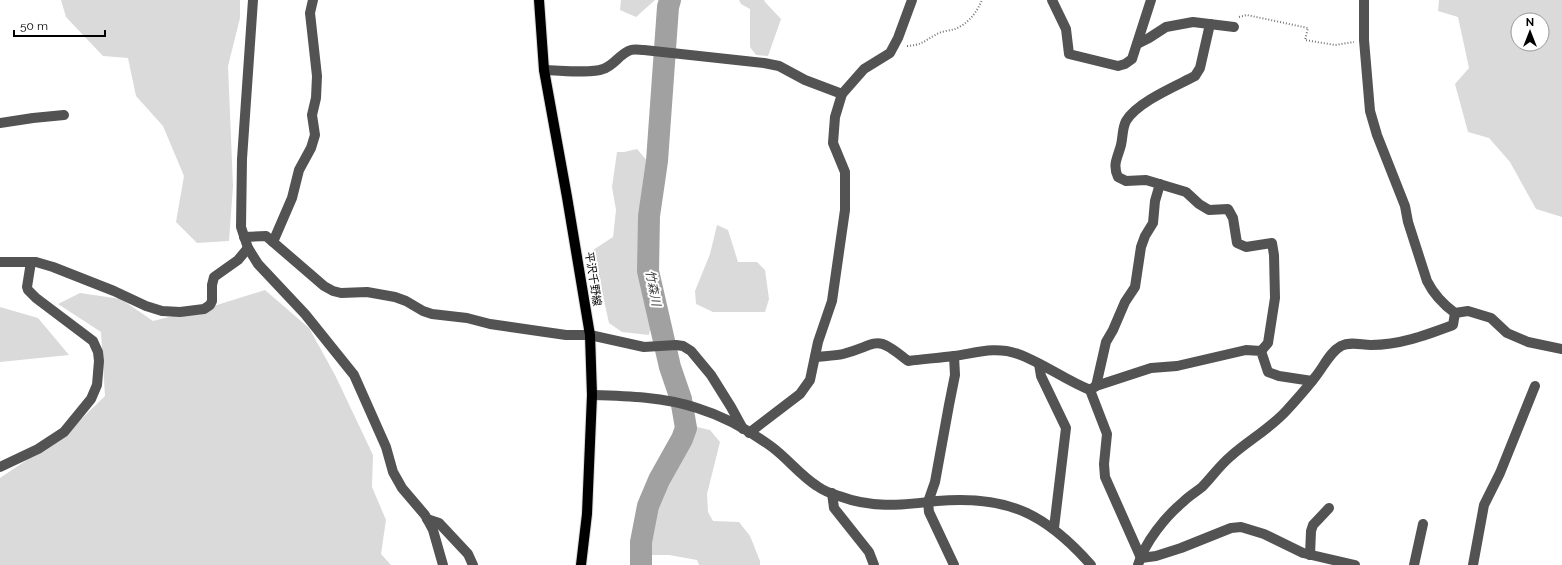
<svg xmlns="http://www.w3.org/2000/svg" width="1562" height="565" font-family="Raleway,'Noto Sans JP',sans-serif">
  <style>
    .green { fill: #dadada; fill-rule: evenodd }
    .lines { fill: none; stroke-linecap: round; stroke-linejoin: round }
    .river { stroke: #a1a1a1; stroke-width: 22 }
    .major-casing { stroke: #dbdbdb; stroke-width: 12 }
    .path { stroke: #757575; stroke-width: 2; stroke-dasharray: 1 2; stroke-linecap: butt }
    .minor { stroke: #535353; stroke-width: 10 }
    .major { stroke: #000; stroke-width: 10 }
    .labels { text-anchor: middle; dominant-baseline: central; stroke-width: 4; stroke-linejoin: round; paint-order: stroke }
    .street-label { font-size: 11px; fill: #000; stroke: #fff }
    .water-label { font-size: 12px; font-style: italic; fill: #424242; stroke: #fff }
  </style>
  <rect width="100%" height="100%" fill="#fff"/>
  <g class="green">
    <path d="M61 0H240V18L228 66 233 186 229 241 197 243 176 222 184 176 163 126 136 96 128 58 103 56 66 17Z"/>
    <path d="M621 0H655L636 17 620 10Z"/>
    <path d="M739 0H764L765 2 781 19 768 56 756 55 750 47V9L741 4Z"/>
    <path d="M1439 0H1562V217L1536 209 1510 162 1489 138 1468 132 1455 84 1469 68 1458 17 1438 11ZM1518 20H1542V44H1518Z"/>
    <path d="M637 149 649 163 644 235 646 292 653 314 649 335 622 332 609 323 593 250 613 237 616 210 612 187 617 152H624Z"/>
    <path d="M717 225 728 230 738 262H757L765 270 769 299 765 312H713L696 304 695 291 710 254Z"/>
    <path d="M265 290 309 328 335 375 373 455 372 487 386 520 381 554 391 565H0V478L67 433 105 396 101 332 58 304 80 293 121 299 153 321 217 305Z"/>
    <path d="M0 307 38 318 69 355 0 362Z"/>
    <path d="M697 427 710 430 720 442 707 494 708 512 713 521 739 522 750 536 760 561V565H699L697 560 669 555H652L647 542 656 506 667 477Z"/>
  </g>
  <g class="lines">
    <path class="river" d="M641 565V542L648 506 659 480 682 439 686 428 681 399 670 367 648 271 649 216 657 161 668 7 670 0"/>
    <defs>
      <path id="major" d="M539 0 544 70 567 197 590 335 592 395 587 514 581 565"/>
    </defs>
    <use href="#major" class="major-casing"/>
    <g class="path">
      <path d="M1239 17 1247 15 1308 28 1305 40 1335 45 1354 42"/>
      <path d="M907 46C921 45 923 42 935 35 941 31 949 31 955 29 968 24 977 12 982 0"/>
    </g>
    <g class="minor">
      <path d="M253 0 242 159 241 227 248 248 258 264 305 314 354 375 386 447 393 472 402 488 425 515 433 530 443 565"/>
      <path d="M1052 0 1066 29 1069 54 1118 66 1125 64 1132 59 1151 0"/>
      <path d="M1210 24 1200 68 1195 76C1176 86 1137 102 1126 121 1122 129 1123 137 1121 145 1118 157 1112 164 1118 177L1126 181 1146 180 1186 192 1199 204 1209 210 1228 209 1233 218 1237 243 1246 247 1272 243 1274 255 1275 298 1268 343 1261 351"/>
      <path d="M1137 44 1149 38 1166 27 1193 22 1234 27"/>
      <path d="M544 70C559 70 590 74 603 69 614 66 620 53 631 50 635 49 640 50 644 50L764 63 779 66 805 80 842 94"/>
      <path d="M0 123 33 118 64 115"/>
      <path d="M244 237 266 236 324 286 333 291 341 293 367 292 395 297 406 301 423 311 432 314 467 318 490 324 566 335H590L644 347 676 345 683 346 691 351 711 375 731 407 743 429"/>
      <path d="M273 242 292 198 299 170 311 148 315 135 312 115 316 98 317 76 310 13 313 0"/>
      <path d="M0 262H36L53 267 114 291 146 306 162 311 180 312 204 309 210 305 212 301V285L214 277 238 260 248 248"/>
      <path d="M1455 313 1468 311 1491 318 1507 333 1528 342 1562 349"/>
      <path d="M815 357C824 356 835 356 843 354 880 344 874 333 908 361 923 359 938 358 954 356 976 353 995 346 1018 354 1043 363 1065 380 1090 390L1107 434 1104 464 1105 477 1141 558 1156 556 1181 548 1231 528 1241 527 1264 534 1303 553 1355 565"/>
      <path d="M1039 364 1041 376 1066 428 1054 528"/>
      <path d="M1096 386 1106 342 1113 330 1125 302 1135 287 1141 247 1145 236 1153 223 1155 201 1160 184"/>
      <path d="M1090 390 1096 386 1151 368 1177 366 1246 350 1261 351 1268 372 1279 376 1312 381"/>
      <path d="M592 395C627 396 664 397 697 408 723 416 750 431 772 447 788 459 800 475 817 486 824 491 832 494 839 496 874 509 901 505 937 501 1007 495 1045 513 1091 565"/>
      <path d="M749 433 800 394 810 380 818 342 832 301 845 210V172L833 143 835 117 842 94 864 69 890 53 898 38 912 0"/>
      <path d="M0 467 38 449 64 432 91 399 97 385 99 361 98 352 93 341 36 298 28 290 27 287 31 262"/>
      <path d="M832 493 834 508 869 552 874 565"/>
      <path d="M427 519 439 523 468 554 473 565"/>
      <path d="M1310 555 1311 531 1313 525 1329 508"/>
      <path d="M954 565 929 512 928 502 935 482 949 405 955 375 954 356"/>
      <path d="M1138 565C1145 542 1165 517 1183 502 1189 496 1196 492 1202 487 1212 477 1219 466 1231 456 1249 440 1271 428 1287 410 1297 399 1307 388 1316 376 1324 366 1330 352 1341 346 1351 341 1361 345 1371 345 1400 345 1426 335 1453 325L1455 313C1444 305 1433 293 1427 281L1408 222 1405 206 1377 135 1370 111 1364 40V0"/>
      <path d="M1414 565 1423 524"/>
      <path d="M1473 565 1484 505 1500 473 1535 386"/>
    </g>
    <use href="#major" class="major"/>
  </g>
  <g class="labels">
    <g class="street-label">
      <text transform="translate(593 279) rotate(81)">平沢千野線</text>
    </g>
    <g class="water-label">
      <text transform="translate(653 288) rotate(79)">竹森川</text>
    </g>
  </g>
  <g transform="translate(1530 32)"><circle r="19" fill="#ffffff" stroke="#999999"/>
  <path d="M0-3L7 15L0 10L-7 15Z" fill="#000000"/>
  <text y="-6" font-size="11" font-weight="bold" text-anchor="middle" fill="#000000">N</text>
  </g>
  <path d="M14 30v6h91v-6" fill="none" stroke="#000000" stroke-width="2"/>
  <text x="20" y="30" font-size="12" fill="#000000" stroke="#ffffff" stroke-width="3" paint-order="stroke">50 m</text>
</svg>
